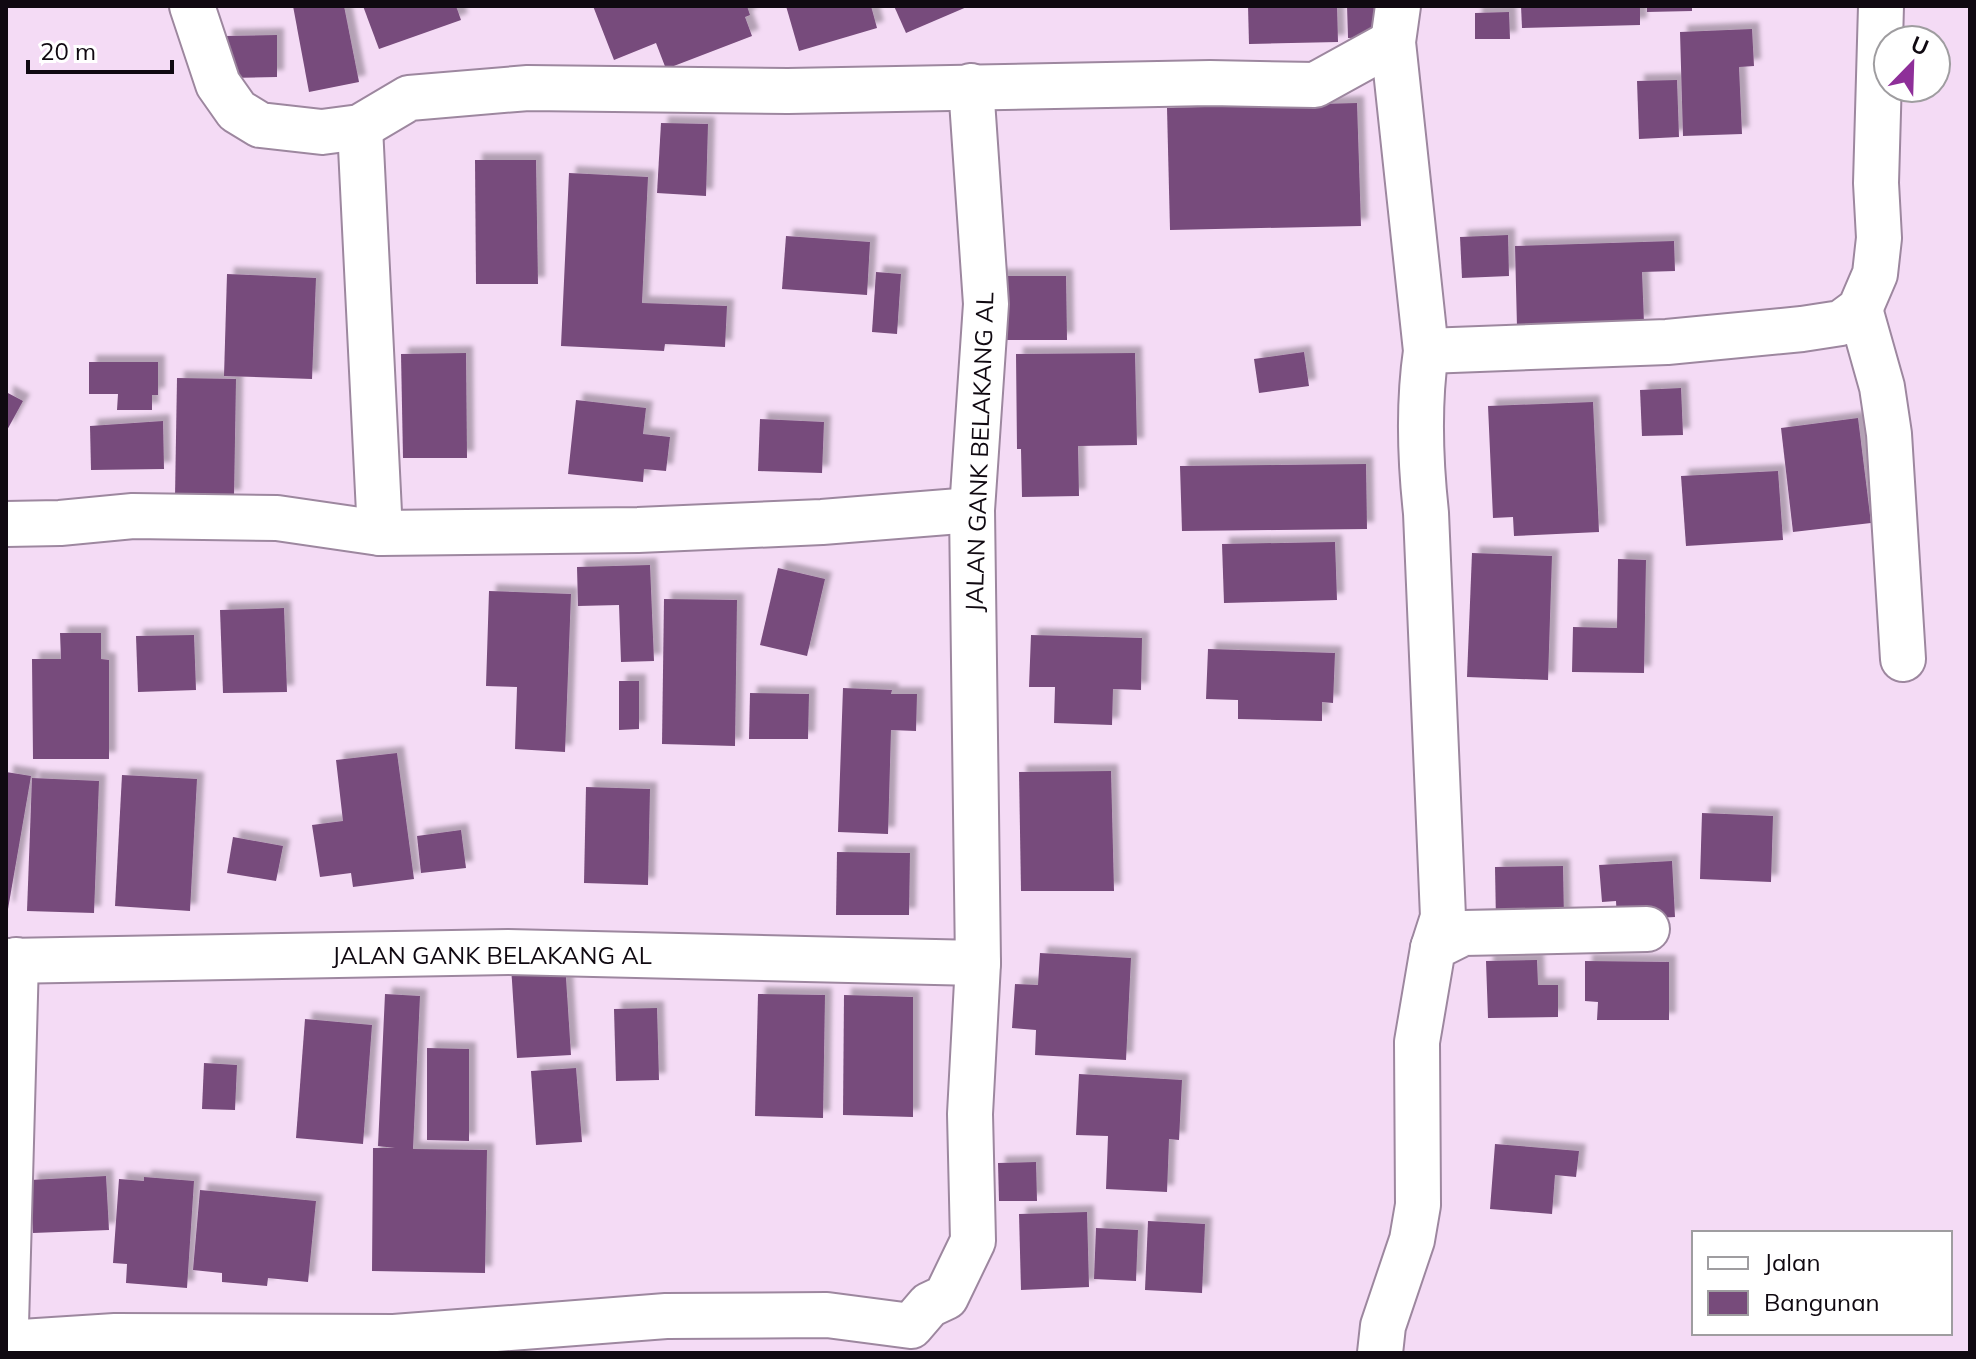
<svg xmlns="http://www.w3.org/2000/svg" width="1976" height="1359" font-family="Mulish,sans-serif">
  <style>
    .building { fill: #774b7b; filter: url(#shadow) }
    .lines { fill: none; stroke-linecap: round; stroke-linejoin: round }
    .minor-casing { stroke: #9d879f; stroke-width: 48 }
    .minor { stroke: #fff; stroke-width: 44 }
    .labels { text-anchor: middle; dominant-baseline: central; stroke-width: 8; stroke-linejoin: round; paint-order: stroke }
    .street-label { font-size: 24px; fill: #100911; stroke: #fff }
  </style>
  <defs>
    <filter id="shadow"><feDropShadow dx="7" dy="-7" stdDeviation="2" flood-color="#0004"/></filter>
  </defs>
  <rect width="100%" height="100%" fill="#f4dbf5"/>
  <g class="building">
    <path d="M293 6H344L359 82 309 92Z"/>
    <path d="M363 6H456L461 20 379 49Z"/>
    <path d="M593 6H747L750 15 745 17 752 36 666 69 656 43 614 60Z"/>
    <path d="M786 6H871L877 28 799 51Z"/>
    <path d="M894 6H969L906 33Z"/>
    <path d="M1248 6H1337L1338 42 1249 44Z"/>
    <path d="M1347 6H1384V37L1348 38Z"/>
    <path d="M1521 6H1640V25L1522 28Z"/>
    <path d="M1647 6H1692V11L1647 12Z"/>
    <path d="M1509 12 1510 39H1475V13Z"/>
    <path d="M1752 29 1754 66 1739 67 1742 134 1683 136 1680 32Z"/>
    <path d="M277 35V77L226 78 225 36Z"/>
    <path d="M1677 80 1679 137 1639 139 1637 81Z"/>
    <path d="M1357 103 1361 226 1170 230 1167 108Z"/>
    <path d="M661 123 708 124 706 196 657 193Z"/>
    <path d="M475 160H536L538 284H476Z"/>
    <path d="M569 173 648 177 642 303 727 306 725 347 665 344 664 351 561 346Z"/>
    <path d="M1508 235 1509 276 1462 278 1460 237Z"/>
    <path d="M786 236 870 242 867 295 782 289Z"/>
    <path d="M1674 241 1675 271 1642 272 1644 323 1517 327 1515 246Z"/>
    <path d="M876 272 901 274 897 334 872 332Z"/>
    <path d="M227 274 316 278 312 379 224 376Z"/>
    <path d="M993 276H1066L1067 340H993Z"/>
    <path d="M1304 352 1309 386 1259 393 1254 359Z"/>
    <path d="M466 353 467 458H403L401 354Z"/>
    <path d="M1135 353 1137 445 1078 446 1079 496 1022 497 1021 449H1017L1016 354Z"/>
    <path d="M89 362H158V395H152V410H117L118 394H89Z"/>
    <path d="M177 378 236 379 234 497H175Z"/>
    <path d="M1681 388 1683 435 1642 436 1640 390Z"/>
    <path d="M6 392 23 401 6 432Z"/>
    <path d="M576 400 646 408 643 434 670 437 666 471 644 469 643 482 568 474Z"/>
    <path d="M1593 402 1599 532 1514 536 1513 517 1493 518 1488 406Z"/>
    <path d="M1858 418 1871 523 1793 532 1781 428Z"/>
    <path d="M760 419 824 422 822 473 758 471Z"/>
    <path d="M163 421 164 469 91 470 90 426Z"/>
    <path d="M1366 464 1367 529 1182 531 1180 466Z"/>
    <path d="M1778 471 1783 540 1686 546 1681 476Z"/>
    <path d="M1335 542 1337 600 1224 603 1222 544Z"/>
    <path d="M1472 553 1552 556 1548 680 1467 677Z"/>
    <path d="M1618 559 1646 560 1644 673 1572 672 1573 627 1617 628Z"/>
    <path d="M650 565 654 661 621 662 619 605 578 606 577 567Z"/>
    <path d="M778 568 825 579 807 656 760 645Z"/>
    <path d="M489 591 571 594 565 752 515 749 517 687 486 686Z"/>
    <path d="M664 599 737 600 735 746 662 744Z"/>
    <path d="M284 608 287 692 223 693 220 610Z"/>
    <path d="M60 633H101V659L109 660V759H33L32 659H61Z"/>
    <path d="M194 635 196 690 138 692 136 636Z"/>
    <path d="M1031 635 1142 638 1141 690 1113 689 1112 725 1054 723 1055 687H1029Z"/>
    <path d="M1208 649 1335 653 1333 703 1322 702V721L1238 719V700L1206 699Z"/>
    <path d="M619 681H639V729L619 730Z"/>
    <path d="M843 688 892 690 891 694H917L916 731 891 730 888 834 838 832Z"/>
    <path d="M750 693 809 694 808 739H749Z"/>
    <path d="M397 753 414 879 353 887 351 873 320 877 312 825 343 821 336 760Z"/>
    <path d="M1111 771 1114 891H1021L1019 772Z"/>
    <path d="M6 772 31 776 8 909H6Z"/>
    <path d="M122 775 197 779 190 911 115 906Z"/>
    <path d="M32 778 99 781 94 913 27 911Z"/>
    <path d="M586 787 650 789 648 885 584 883Z"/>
    <path d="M1702 813 1773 816 1771 882 1700 879Z"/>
    <path d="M461 830 466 868 421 873 417 836Z"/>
    <path d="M233 837 283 846 276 881 227 873Z"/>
    <path d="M837 852 910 853 909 915H836Z"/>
    <path d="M1672 861 1675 917 1617 920 1616 901 1602 902 1599 865Z"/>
    <path d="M1563 866 1564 920 1496 922 1495 867Z"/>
    <path d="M1040 953 1131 958 1126 1060 1035 1055 1036 1030 1012 1028 1015 984 1038 985Z"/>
    <path d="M1537 960 1538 985H1558V1017L1488 1018 1486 961Z"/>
    <path d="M1585 961 1669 962V1020H1597L1598 1002 1585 1001Z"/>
    <path d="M565 963 571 1055 517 1058 511 966Z"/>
    <path d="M385 994 420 996 413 1149 487 1150 485 1273 372 1271 373 1148H395L378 1146Z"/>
    <path d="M758 994 825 995 823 1118 755 1116Z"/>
    <path d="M844 995 913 997V1117L843 1115Z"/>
    <path d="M657 1008 659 1080 616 1081 614 1009Z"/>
    <path d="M305 1019 372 1025 363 1144 296 1138Z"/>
    <path d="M427 1048 469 1049V1141L427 1140Z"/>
    <path d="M204 1063 237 1065 235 1110 202 1109Z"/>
    <path d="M576 1068 582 1142 536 1145 531 1071Z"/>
    <path d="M1079 1074 1182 1080 1179 1140 1169 1139 1167 1192 1106 1189 1108 1136 1076 1135Z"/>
    <path d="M1495 1144 1579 1151 1576 1177 1555 1175 1552 1214 1490 1209Z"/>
    <path d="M1036 1162 1037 1201H999L998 1163Z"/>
    <path d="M106 1176 109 1230 33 1233 30 1180Z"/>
    <path d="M144 1177 194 1181 187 1288 126 1283 127 1264 113 1263 119 1179 144 1181Z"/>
    <path d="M200 1190 316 1201 308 1282 268 1278 267 1286 222 1282V1273L193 1270Z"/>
    <path d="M1087 1212 1089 1287 1021 1290 1019 1214Z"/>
    <path d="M1148 1221 1205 1224 1202 1293 1145 1290Z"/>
    <path d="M1096 1228 1138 1230 1136 1281 1094 1279Z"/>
  </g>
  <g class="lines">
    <defs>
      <g id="minor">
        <path d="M192 6 218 84 237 111 260 125 322 132 360 127 409 98 528 88 788 91 1210 83 1315 85 1393 42"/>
        <path d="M1398 6 1393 42 1426 351C1418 406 1420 458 1426 513L1443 917 1433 948"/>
        <path d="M360 127 380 533"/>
        <path d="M1860 309 1882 387 1889 434 1903 659"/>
        <path d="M1426 351 1667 342 1802 329 1841 323 1860 309 1875 274 1879 238 1876 183 1881 6"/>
        <path d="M6 524 60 523 133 516 277 518 380 533 638 530 822 522 972 510"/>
        <path d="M6 961 508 952 978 963 972 510 986 304 971 86"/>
        <path d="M6 1325 16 960"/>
        <path d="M6 1343 115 1336 394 1337 666 1316 827 1315 911 1326 929 1305 946 1297 973 1241 970 1114 978 963"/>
        <path d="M1380 1353 1383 1326 1412 1240 1418 1205 1417 1042 1433 948 1463 933 1647 929"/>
      </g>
    </defs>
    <use href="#minor" class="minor-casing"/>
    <use href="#minor" class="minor"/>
  </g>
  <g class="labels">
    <g class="street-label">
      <text transform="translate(979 452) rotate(-88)">JALAN GANK BELAKANG AL</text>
      <text x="492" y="955">JALAN GANK BELAKANG AL</text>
    </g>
  </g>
  <rect width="1976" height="1359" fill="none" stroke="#100911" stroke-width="16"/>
  <rect x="1692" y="1231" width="260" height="104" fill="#ffffff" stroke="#9f9da0" stroke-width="2"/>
  <rect x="1708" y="1257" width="40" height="12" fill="#ffffff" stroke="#9f9da0" stroke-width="2"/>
  <text x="1764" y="1271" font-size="24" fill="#100911">Jalan</text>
  <rect x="1708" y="1291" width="40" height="24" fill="#774b7b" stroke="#9f9da0" stroke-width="2"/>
  <text x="1764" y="1311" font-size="24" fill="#100911">Bangunan</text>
  <g transform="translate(1912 64) rotate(23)"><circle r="38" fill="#ffffff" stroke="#9f9da0" stroke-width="2"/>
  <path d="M0-6L14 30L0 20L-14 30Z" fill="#8e2f99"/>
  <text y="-12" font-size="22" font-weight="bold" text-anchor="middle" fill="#100911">U</text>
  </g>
  <path d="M28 60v12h144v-12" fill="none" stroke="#100911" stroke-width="4"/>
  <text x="40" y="60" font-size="24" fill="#100911" stroke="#ffffff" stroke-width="6" paint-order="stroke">20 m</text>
</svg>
